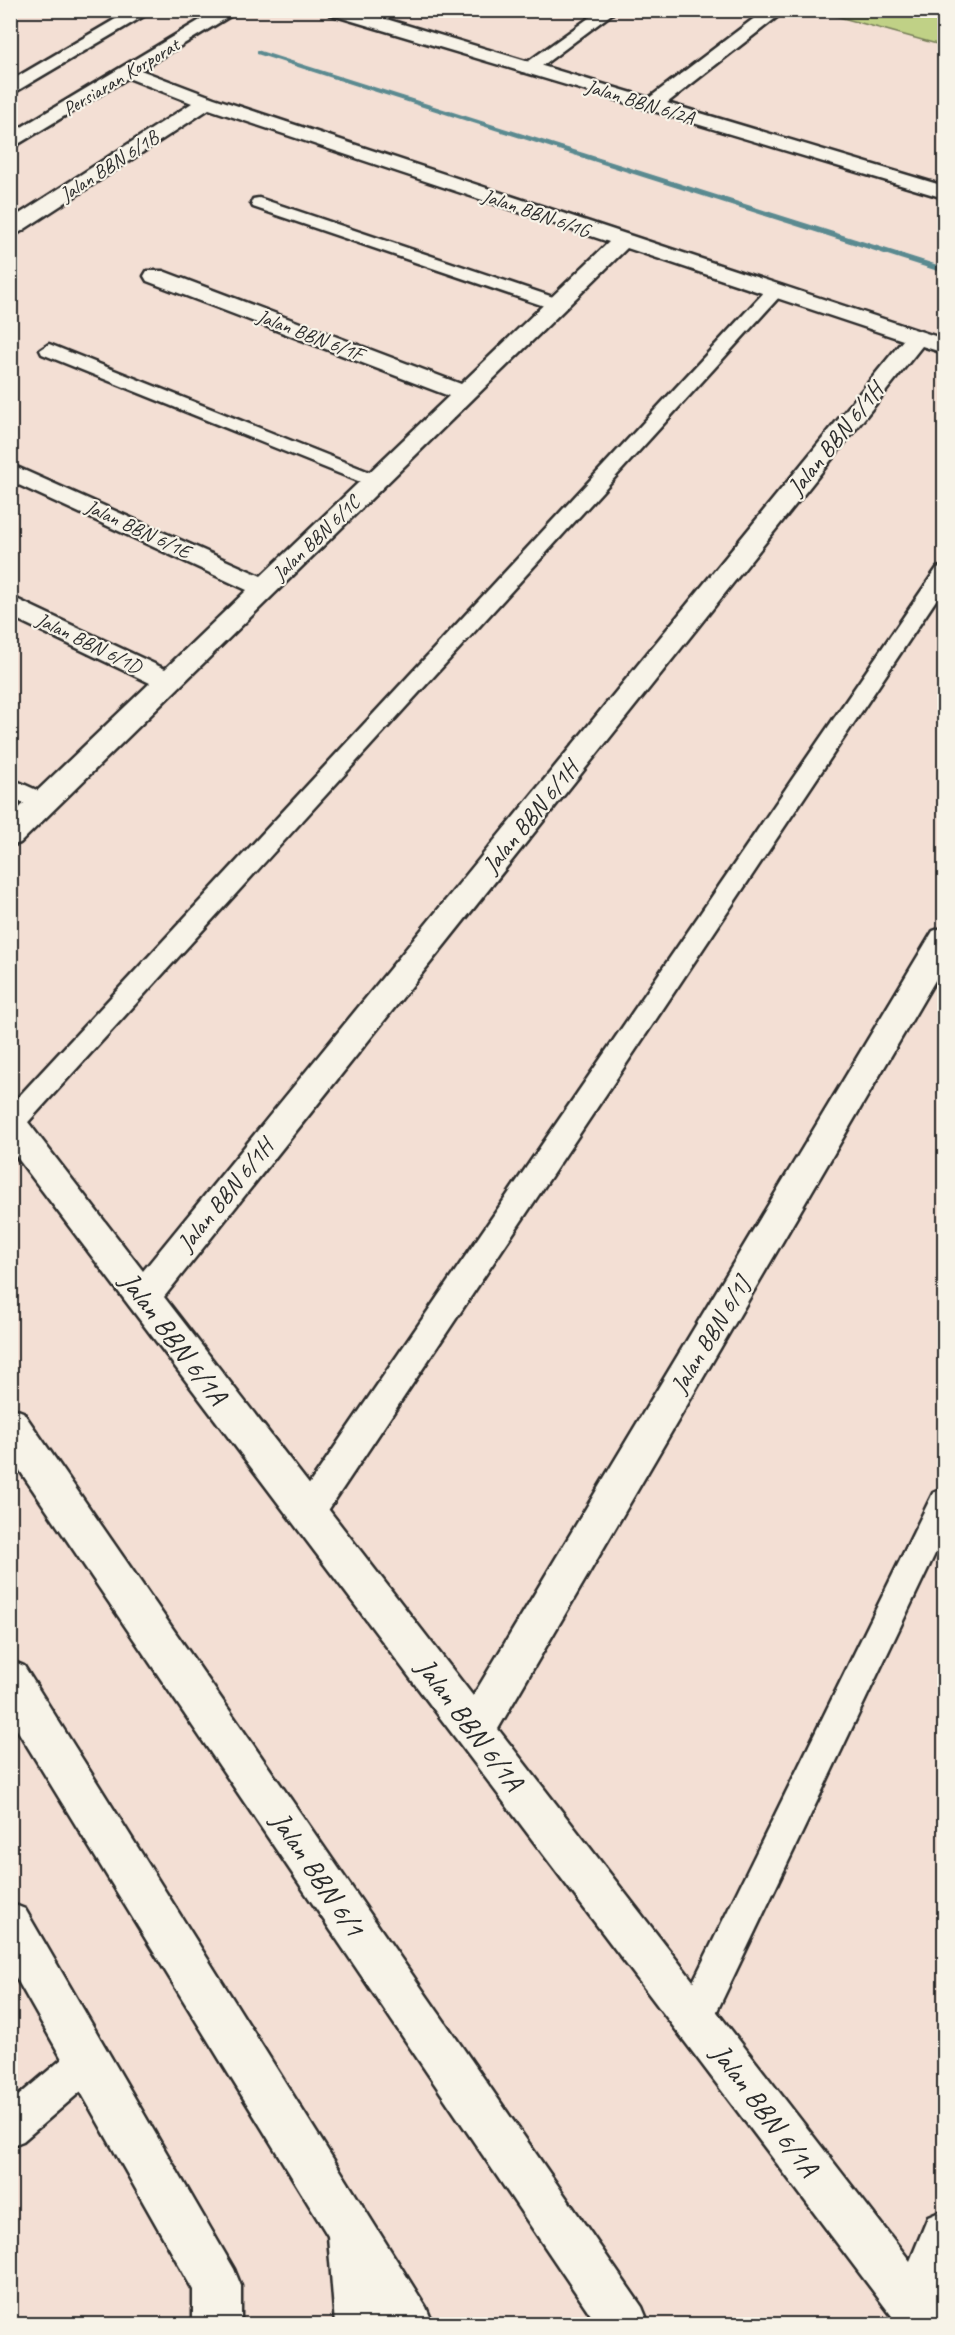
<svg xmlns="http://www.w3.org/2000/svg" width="955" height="2335" font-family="Caveat,sans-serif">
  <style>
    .green { fill: #c0d186; stroke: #767e58; stroke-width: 1.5 }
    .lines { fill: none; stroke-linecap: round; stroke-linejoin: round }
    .stream { fill: #5a8a90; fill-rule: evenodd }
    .lane-casing { stroke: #2b2b2b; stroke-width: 5 }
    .street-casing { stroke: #2b2b2b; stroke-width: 5 }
    .secondary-casing { stroke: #2b2b2b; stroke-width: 5 }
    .lane { fill: #f7f3e8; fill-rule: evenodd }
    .street { fill: #f7f3e8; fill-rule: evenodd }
    .secondary { fill: #f7f3e8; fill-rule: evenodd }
    .labels { text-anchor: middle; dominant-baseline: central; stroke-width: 4.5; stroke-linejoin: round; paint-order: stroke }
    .far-street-label { font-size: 20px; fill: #2b2b2b; stroke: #f7f3e8 }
    .street-label { font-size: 24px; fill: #2b2b2b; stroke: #f7f3e8 }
    .near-street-label { font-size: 28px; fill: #2b2b2b; stroke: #f7f3e8 }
  </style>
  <rect width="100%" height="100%" fill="#f3dfd4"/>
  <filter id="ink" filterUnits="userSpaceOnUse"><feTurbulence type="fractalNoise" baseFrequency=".0167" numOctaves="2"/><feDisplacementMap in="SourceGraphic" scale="12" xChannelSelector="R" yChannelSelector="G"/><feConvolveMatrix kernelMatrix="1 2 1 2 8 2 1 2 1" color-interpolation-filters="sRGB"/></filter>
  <g filter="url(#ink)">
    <path class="green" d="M822 10 944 11V46L821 12Z"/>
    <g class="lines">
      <path class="stream" d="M257 50 944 267V273L257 54Z"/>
      <defs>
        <g id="lane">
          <path d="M600 10H617L534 72H522L520 69 522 66Z"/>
          <path d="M259 198 562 300 565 304 562 308H550L253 207 251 203 253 199Z"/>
          <path d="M775 286 781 287 784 291 781 295 20 1131 10 1134V1106L769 287Z"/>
          <path d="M49 344 382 477 385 481 382 485H368L42 354 40 350Z"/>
          <path d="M944 566V588L319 1524 308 1528 297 1524 293 1513 297 1502 937 568Z"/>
          <path d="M10 778 52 797 56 803 52 809C37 814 24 803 10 796Z"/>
          <path d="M944 1488V1535L708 2030 695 2035 682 2030 677 2017 682 2004 933 1493Z"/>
          <path d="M88 2043 101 2048 106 2061 101 2074 23 2141 10 2146V2103L75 2048Z"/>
        </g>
        <g id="street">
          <path d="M326 10H356L649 98 765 10H786L667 103 944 186V198L329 14Z"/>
          <path d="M130 66 214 98 944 339V353L922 346 164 1297 473 1696 933 931 944 927V965L498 1729 910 2261 928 2217 944 2210V2292L941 2301 944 2305V2324H898L10 1148V1110L21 1113 143 1271 903 340 627 248 20 843 10 846V817L150 683 10 616V596L165 669 247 590 10 481V464L261 576 449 396 147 281 144 276 147 271H163L461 384 609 242 209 109 17 234 10 236V220L192 103 123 76 120 72Z"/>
          <path d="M10 1903 25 1909 234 2269 241 2286V2324H193V2290L10 1967Z"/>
        </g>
        <g id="secondary">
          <path d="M131 10H154L10 95V81Z"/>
          <path d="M217 10H240L10 149V134Z"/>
          <path d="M10 1407 23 1412 642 2307 649 2324H597L10 1456Z"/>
          <path d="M10 1660 24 1666 426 2307 433 2324H335L328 2236 10 1718Z"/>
        </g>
      </defs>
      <use href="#lane" class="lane-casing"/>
      <use href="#street" class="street-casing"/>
      <use href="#secondary" class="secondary-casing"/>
      <use href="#lane" class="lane"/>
      <use href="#street" class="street"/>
      <use href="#secondary" class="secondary"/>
    </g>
  </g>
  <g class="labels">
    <g class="far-street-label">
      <text transform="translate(121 77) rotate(-31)">Persiaran Korporat</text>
      <text transform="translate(640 102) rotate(17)">Jalan BBN 6/2A</text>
      <text transform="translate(109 166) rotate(-33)">Jalan BBN 6/1B</text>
      <text transform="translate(536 213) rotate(19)">Jalan BBN 6/1G</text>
      <text transform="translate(310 335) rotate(21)">Jalan BBN 6/1F</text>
      <text transform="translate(138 529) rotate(25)">Jalan BBN 6/1E</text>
      <text transform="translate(316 538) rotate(-44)">Jalan BBN 6/1C</text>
      <text transform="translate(89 643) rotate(26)">Jalan BBN 6/1D</text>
    </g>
    <g class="street-label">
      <text transform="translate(835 439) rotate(-51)">Jalan BBN 6/1H</text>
      <text transform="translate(530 817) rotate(-51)">Jalan BBN 6/1H</text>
      <text transform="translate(225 1195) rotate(-51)">Jalan BBN 6/1H</text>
      <text transform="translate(710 1335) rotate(-59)">Jalan BBN 6/1J</text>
    </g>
    <g class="near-street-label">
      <text transform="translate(174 1338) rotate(53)">Jalan BBN 6/1A</text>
      <text transform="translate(470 1724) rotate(53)">Jalan BBN 6/1A</text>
      <text transform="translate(318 1874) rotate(56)">Jalan BBN 6/1</text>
      <text transform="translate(765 2110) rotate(53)">Jalan BBN 6/1A</text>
    </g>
  </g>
  <rect width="955" height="2335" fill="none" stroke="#f7f3e8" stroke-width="36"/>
  <rect x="18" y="18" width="919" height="2299" fill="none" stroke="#2b2b2b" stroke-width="2" filter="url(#ink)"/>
</svg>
